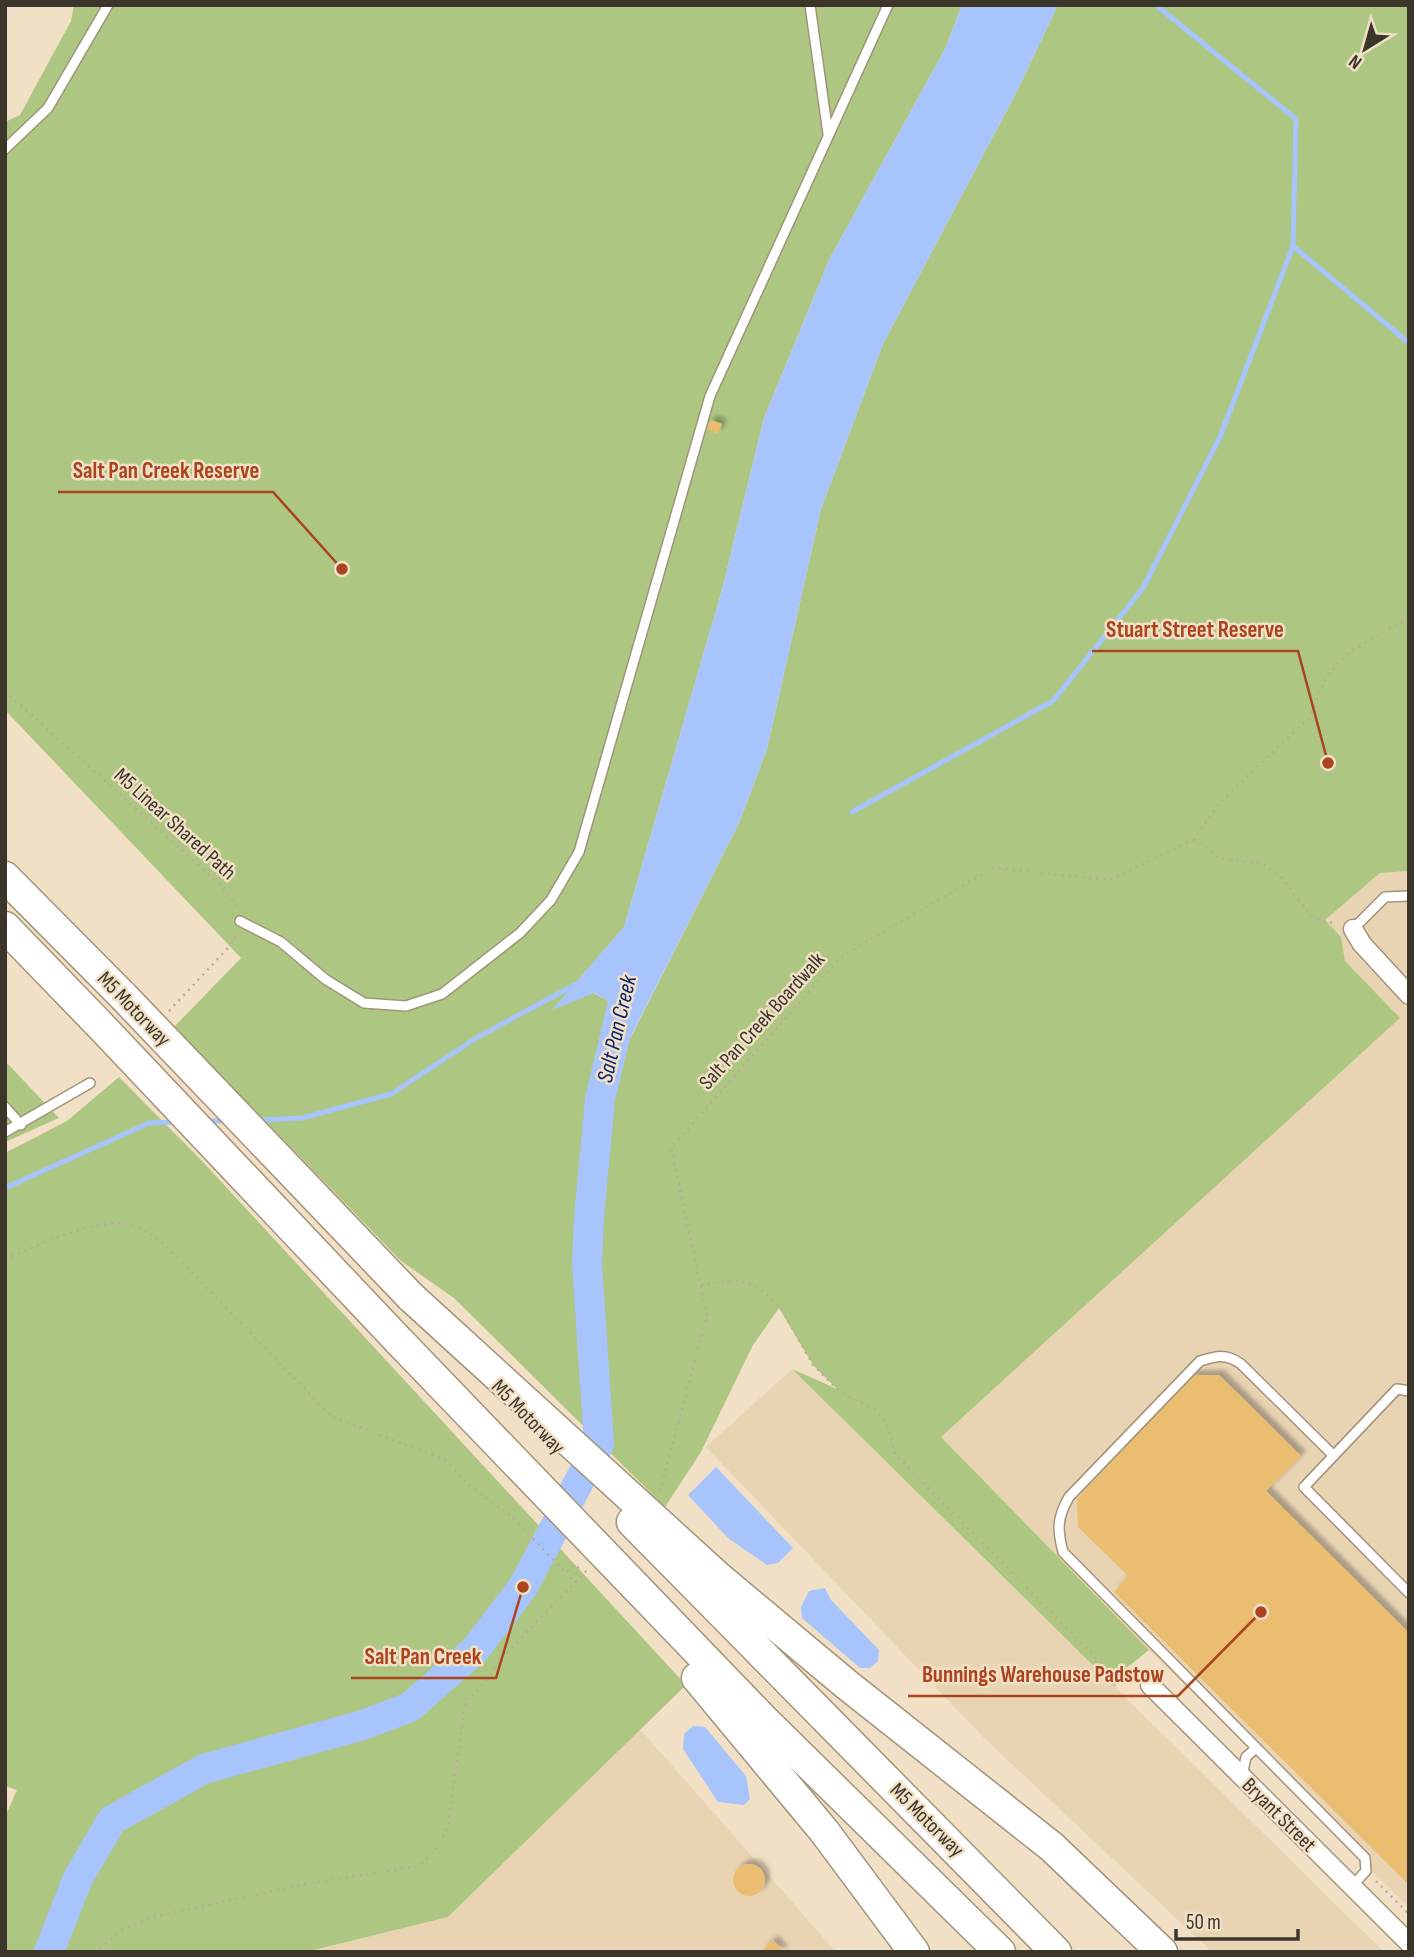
<svg xmlns="http://www.w3.org/2000/svg" width="1414" height="1957" font-family="'Sofia Sans Condensed',sans-serif">
  <style>
    .built { fill: #e8d4b3 }
    .green { fill: #adc783 }
    .water { fill: #a7c4fc }
    .lines { fill: none; stroke-linecap: round; stroke-linejoin: round }
    .stream { stroke: #a7c4fc; stroke-width: 5 }
    .river { stroke: #a7c4fc; stroke-width: 30 }
    .building { fill: #eabd71; filter: url(#shadow) }
    .lane-casing { stroke: #a2937a; stroke-width: 12 }
    .street-casing { stroke: #a2937a; stroke-width: 21 }
    .highway-casing { stroke: #a2937a; stroke-width: 33 }
    .path { stroke: #baad96; stroke-width: 2.5; stroke-dasharray: 2 5; stroke-linecap: butt }
    .lane { stroke: #fff; stroke-width: 9 }
    .street { stroke: #fff; stroke-width: 18 }
    .highway { stroke: #fff; stroke-width: 30 }
    .highway-bridge-casing { stroke: #a2937a; stroke-width: 33; stroke-linecap: butt }
    .highway-bridge { stroke: #fff; stroke-width: 30 }
    .labels { text-anchor: middle; dominant-baseline: central; stroke-width: 5; stroke-linejoin: round; paint-order: stroke }
    .street-label { font-size: 21px; fill: #3b352a; stroke: #f1e0c5 }
    .water-label { font-size: 23px; font-style: italic; fill: #072471; stroke: #f1e0c5 }
    .leader { fill: none; stroke: #aa431e; stroke-width: 2.5 }
    .callout-dot { fill: #aa431e; stroke: #f1e0c5; stroke-width: 2.5 }
    .callout-label { font-size: 23px; text-anchor: middle; font-weight: bold; fill: #aa431e; stroke: #f1e0c5; stroke-width: 5; stroke-linejoin: round; paint-order: stroke }
  </style>
  <defs>
    <filter id="shadow"><feDropShadow dx="5" dy="-5" stdDeviation="2" flood-color="#0004"/></filter>
  </defs>
  <rect width="100%" height="100%" fill="#f1e0c5"/>
  <g class="built">
    <path d="M1409 871V1908L1149 1650 941 1437 1399 1018 1345 961 1341 937 1325 920 1380 873Z"/>
    <path d="M792 1369 1115 1687 1384 1952H1212L986 1740 706 1447Z"/>
    <path d="M640 1729 836 1952H306L448 1917Z"/>
  </g>
  <g class="green">
    <path d="M74 5H962L945 49 829 260 764 418 722 590 624 927 554 1008 593 993 624 1009 629 1041 739 823 767 749 821 509 883 344 1015 95 1058 5H1409V871L1380 873 1325 920 1341 937 1345 961 1400 1018 941 1437 1149 1650 1119 1674 1115 1687 792 1369 837 1389 813 1365 779 1308 753 1345 701 1452 665 1507 454 1298 401 1261 174 1027 241 958 5 710V122L20 115 71 21Z"/>
    <path d="M5 1061 59 1118 5 1142Z"/>
    <path d="M119 1077 203 1162 686 1685 448 1917 306 1952H5V1817L17 1790 5 1786V1153L67 1121Z"/>
  </g>
  <g class="water">
    <path d="M962 5H1058L1015 95 883 344 821 509 767 749 739 823 628 1042 624 1009 594 993 552 1010 624 927 722 590 764 418 829 260 945 49Z"/>
    <path d="M716 1467 793 1548 778 1563 767 1565 728 1538 688 1495Z"/>
    <path d="M825 1588 831 1600 879 1650 878 1661 870 1668H860L802 1618 801 1607 809 1591Z"/>
    <path d="M693 1726 705 1727 746 1776 750 1799 744 1805 718 1802 683 1749 684 1734Z"/>
  </g>
  <g class="lines">
    <g class="stream">
      <path d="M1293 246 1409 343"/>
      <path d="M852 812 1053 701 1143 588 1220 437 1293 246 1296 119 1156 5"/>
      <path d="M257 1120 302 1118 391 1094 478 1037 580 982"/>
      <path d="M204 1121H226"/>
      <path d="M5 1188 149 1123 177 1122"/>
    </g>
    <path class="river" d="M49 1952 78 1878 112 1820 204 1769 363 1725 410 1707 475 1650 523 1587 599 1444 587 1264 589 1218 600 1099 631 970"/>
  </g>
  <g class="building">
    <path d="M711 420 722 424 718 434 707 429Z"/>
    <path d="M1193 1375H1219L1301 1456 1266 1491 1409 1633V1885L1114 1592 1128 1576 1078 1527 1077 1499Z"/>
    <circle cx="749" cy="1880" r="16"/>
    <path d="M773 1940 784 1952H761Z"/>
  </g>
  <g class="lines">
    <defs>
      <g id="lane">
        <path d="M810 5 828 134"/>
        <path d="M5 149 48 108 108 5"/>
        <path d="M240 921 281 942 325 979 364 1003 406 1006 442 994 520 933 551 900 579 852 710 396 888 5"/>
        <path d="M1353 929 1385 897 1409 896"/>
        <path d="M5 1107 21 1125"/>
        <path d="M5 1132 90 1083"/>
        <path d="M1409 1391 1397 1389 1304 1487 1409 1593"/>
        <path d="M1333 1455 1241 1364C1226 1353 1216 1356 1200 1361L1069 1497C1057 1518 1057 1529 1063 1552L1365 1858 1366 1871 1351 1887"/>
        <path d="M1242 1776 1246 1757 1256 1748"/>
      </g>
      <g id="street">
        <path d="M1353 929 1362 944 1409 995"/>
        <path d="M1150 1685 1409 1943"/>
      </g>
      <g id="highway">
        <path d="M5 877 124 997"/>
        <path d="M5 927 98 1023"/>
        <path d="M411 1297 718 1577 846 1684 1052 1847 1162 1952"/>
        <path d="M398 1340 763 1719 1000 1952"/>
        <path d="M632 1522 1056 1952"/>
        <path d="M697 1678 824 1831 914 1952"/>
      </g>
    </defs>
    <use href="#lane" class="lane-casing"/>
    <use href="#street" class="street-casing"/>
    <use href="#highway" class="highway-casing"/>
    <g class="path">
      <path d="M5 691 222 886 238 908"/>
      <path d="M1194 839 1221 859 1261 863 1282 878 1311 916 1322 922 1337 923"/>
      <path d="M169 1011 228 948 238 932"/>
      <path d="M5 1259C38 1246 97 1216 132 1225 147 1229 158 1240 169 1249L331 1416 445 1460 471 1487 511 1516 566 1573 574 1565 578 1567V1571L571 1578 575 1582"/>
      <path d="M701 1285 738 1280 759 1287 782 1310 813 1365 839 1391 875 1410 888 1426 895 1454 1114 1676 1124 1677 1126 1686"/>
      <path d="M660 1491 707 1316 671 1148 839 958 993 868 1110 880 1194 839 1220 802 1309 718 1326 677 1349 652 1409 618"/>
      <path d="M1376 1881 1409 1914"/>
      <path d="M94 1952 125 1928 153 1917 301 1885 419 1866 439 1846 448 1824 466 1699 479 1690 502 1658 587 1570"/>
    </g>
    <use href="#lane" class="lane"/>
    <use href="#street" class="street"/>
    <use href="#highway" class="highway"/>
    <defs>
      <g id="highway-bridge">
        <path d="M124 997 411 1297"/>
        <path d="M98 1023 398 1340"/>
      </g>
    </defs>
    <use href="#highway-bridge" class="highway-bridge-casing"/>
    <use href="#highway-bridge" class="highway-bridge"/>
  </g>
  <g class="labels">
    <g class="street-label">
      <text transform="translate(175 824) rotate(42)">M5 Linear Shared Path</text>
      <text transform="translate(134 1009) rotate(46)">M5 Motorway</text>
      <text transform="translate(762 1021) rotate(-48)">Salt Pan Creek Boardwalk</text>
      <text transform="translate(528 1417) rotate(46)">M5 Motorway</text>
      <text transform="translate(1279 1815) rotate(45)">Bryant Street</text>
      <text transform="translate(927 1820) rotate(45)">M5 Motorway</text>
    </g>
    <g class="water-label">
      <text transform="translate(617 1029) rotate(-77)">Salt Pan Creek</text>
    </g>
  </g>
  <path class="leader" d="M342 569L273 492H58M1328 763L1298 651H1092M523 1587L496 1678H351M1261 1612L1178 1696H908"/>
  <g class="callout-dot">
    <circle cx="342" cy="569" r="7"/>
    <circle cx="1328" cy="763" r="7"/>
    <circle cx="523" cy="1587" r="7"/>
    <circle cx="1261" cy="1612" r="7"/>
  </g>
  <g class="callout-label">
    <text x="166" y="478">Salt Pan Creek Reserve</text>
    <text x="1195" y="637">Stuart Street Reserve</text>
    <text x="423" y="1664">Salt Pan Creek</text>
    <text x="1043" y="1682">Bunnings Warehouse Padstow</text>
  </g>
  <rect width="1414" height="1957" fill="none" stroke="#3b352a" stroke-width="14"/>
  <g transform="translate(1365 49) rotate(217)" stroke="#f1e0c5" stroke-width="5" paint-order="stroke">
  <path d="M0-5L12 26L0 18L-12 26Z" fill="#3b352a"/>
  <text y="-10" font-size="19" font-weight="bold" text-anchor="middle" fill="#3b352a">N</text>
  </g>
  <path d="M1176 1929v10h122v-10" fill="none" stroke="#3b352a" stroke-width="3.5"/>
  <text x="1186" y="1929" font-size="21" fill="#3b352a" stroke="#f1e0c5" stroke-width="5" paint-order="stroke">50 m</text>
</svg>
